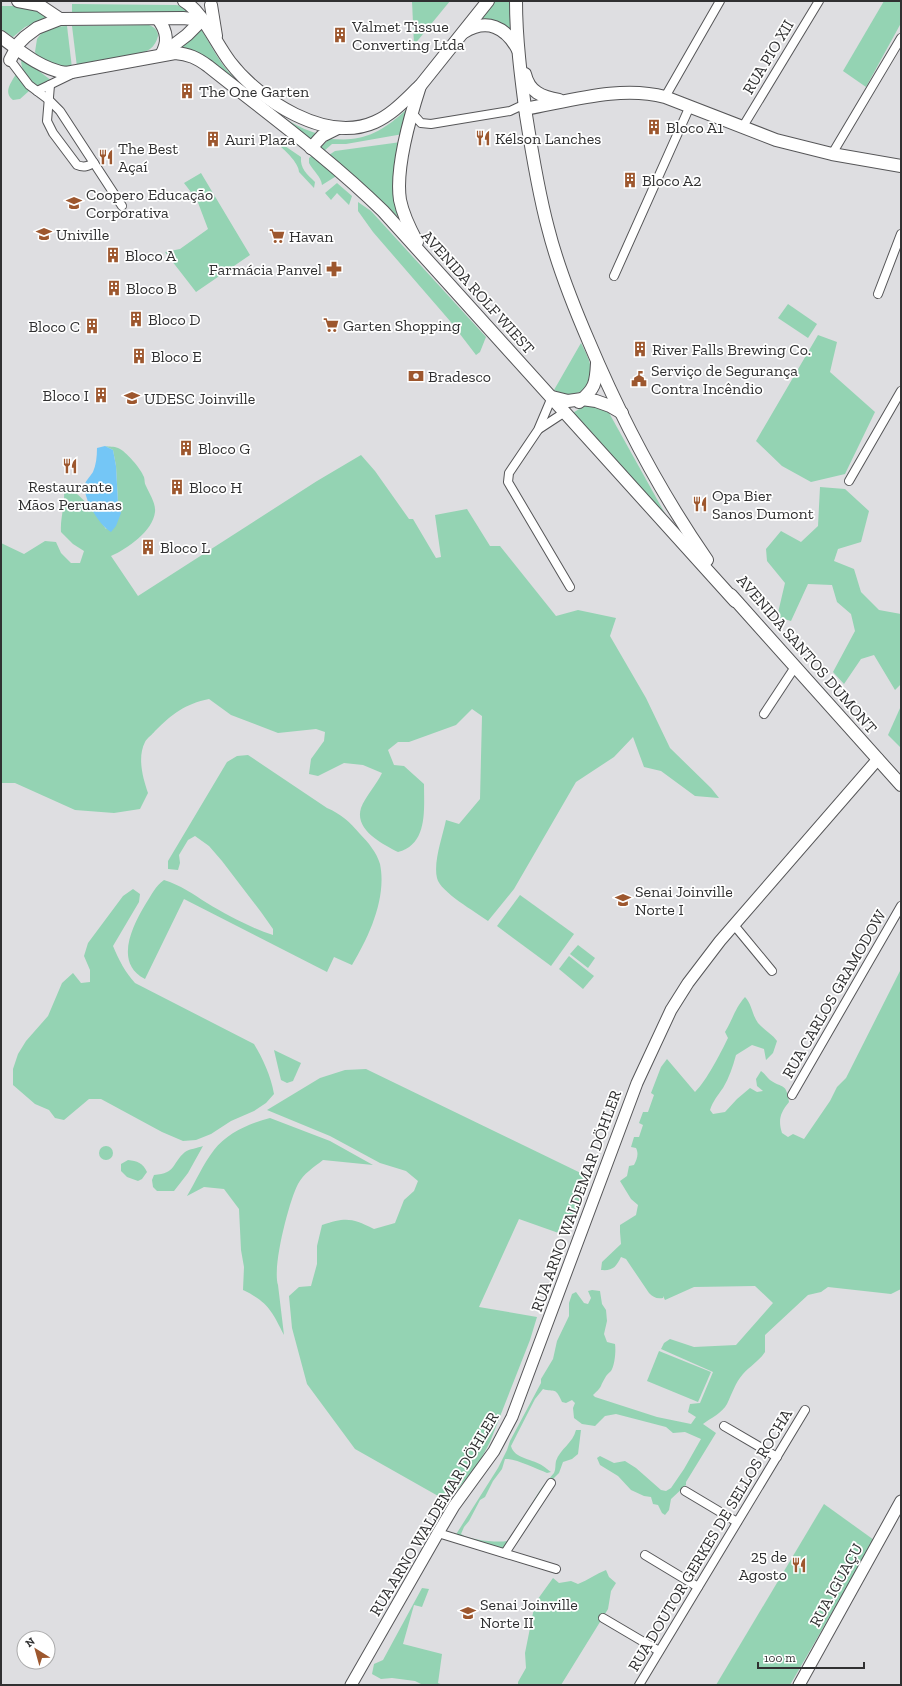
<svg xmlns="http://www.w3.org/2000/svg" width="902" height="1686" font-family="'Zilla Slab',serif">
  <style>
    .green { fill: #94d3b3 }
    .water { fill: #74c6f6 }
    .lines { fill: none; stroke-linecap: round; stroke-linejoin: round }
    .street-casing { stroke: #565658; stroke-width: 10 }
    .secondary-casing { stroke: #565658; stroke-width: 13 }
    .primary-casing { stroke: #565658; stroke-width: 14 }
    .street { stroke: #fff; stroke-width: 8 }
    .secondary { stroke: #fff; stroke-width: 11 }
    .primary { stroke: #fff; stroke-width: 12 }
    .labels { text-anchor: middle; dominant-baseline: central; stroke-width: 3.5; stroke-linejoin: round; paint-order: stroke }
    .poi-label { font-size: 16px; fill: #303031; stroke: #fff; text-anchor: start }
    .street-label { font-size: 16px; fill: #303031; stroke: #fff }
  </style>
  <rect width="100%" height="100%" fill="#dedee1"/>
  <g class="green">
    <path d="M412 1H450L414 45Z"/>
    <path d="M493 1H511L512 35 476 23Z"/>
    <path d="M884 1H901V23L866 87 843 71Z"/>
    <path d="M72 4 176 5 181 6 188 12 187 14 72 15Z"/>
    <path d="M1 6C24 6 29 4 49 17L25 27 13 37 1 29Z"/>
    <path d="M149 25C154 27 158 30 158 36 157 41 154 46 150 49 139 57 93 63 77 67L72 26Z"/>
    <path d="M67 26 72 68H65L38 57 35 52 37 39 43 31 50 27Z"/>
    <path d="M201 29C210 43 217 58 227 70 246 93 291 128 320 134L312 142 177 48Z"/>
    <path d="M22 58 52 81 39 86C30 83 18 67 22 58Z"/>
    <path d="M16 74 29 91 20 99 13 100C3 92 11 83 16 74Z"/>
    <path d="M408 108 403 134 346 144H332L324 151 320 148 329 139C336 139 344 140 351 139 374 137 391 124 408 108Z"/>
    <path d="M401 142 402 221 382 201 329 155 335 151Z"/>
    <path d="M282 144 301 157C300 169 307 174 315 182L314 188 299 172C299 164 287 152 281 147Z"/>
    <path d="M313 155 338 175 322 185C321 176 313 171 309 163V158Z"/>
    <path d="M201 173 250 255 196 292 165 252 180 249 208 229 197 200 184 183Z"/>
    <path d="M337 183 352 196 349 205 337 193 331 200 325 193Z"/>
    <path d="M358 202 371 211 486 337 480 352 476 355 450 321 373 232 358 211Z"/>
    <path d="M788 304 817 324 808 338 778 318Z"/>
    <path d="M818 335 837 342 830 372 875 412 845 474 811 482 782 466 756 441Z"/>
    <path d="M581 343C585 351 590 360 591 369 593 392 572 400 554 390Z"/>
    <path d="M591 405 608 411 668 519 571 414 584 406Z"/>
    <path d="M105 446C109 447 114 446 118 448 126 451 141 469 144 477 145 480 144 483 146 486 149 493 156 503 155 512 153 531 127 549 111 556L138 596 317 481 361 455 375 471 409 519H413L436 558 441 557 435 515 467 509 490 546H500L556 616 578 610 616 618 610 636 646 698 670 748 711 788 719 798 695 796 661 771 644 767 633 737 614 757 576 782 514 889 488 921C476 912 440 892 437 878 433 862 443 835 446 820L459 824 480 799 482 716 472 709 456 725 409 742H398L388 750 394 765 404 766 424 784C424 810 428 844 398 852 383 844 354 830 361 808 365 797 377 784 382 773L363 765 344 763 318 776 309 774 311 759 324 741 325 732 316 729 278 733 231 715 209 699C185 704 172 714 155 731 152 735 147 738 145 742 137 758 143 778 148 793L140 809 114 813 75 810 15 783H2L1 543 24 554 45 541 56 542 61 553 71 563H80L84 551 73 544 61 532C60 518 65 506 64 492L70 489C86 499 95 514 106 529L121 512 118 503 116 466 113 450Z"/>
    <path d="M820 487 845 489 869 511 861 542 838 549 834 561 854 569 861 592 879 610 901 614V684L895 690 874 655 861 659 844 684 833 672 855 631 851 614 837 602 832 585 808 584 791 621 777 617 785 583 767 561 766 549 781 531 801 542 818 526Z"/>
    <path d="M901 706V748L888 735Z"/>
    <path d="M248 755 327 808C341 814 350 822 360 834 368 842 377 853 380 864 387 898 369 937 352 965L334 957 327 972 184 899 145 979C114 963 132 927 145 905 151 896 155 886 164 880 180 885 193 894 207 903 227 915 251 928 273 935V929L261 912 222 861 209 846 195 836 188 840 179 855 180 863 178 870 168 869V861L227 762 237 756Z"/>
    <path d="M133 889 140 894 139 902 113 946C119 960 125 972 135 983L254 1044C263 1059 271 1076 274 1094L266 1103 254 1111 231 1121 211 1134 196 1140 183 1141 162 1132 101 1099H89L64 1120 55 1118 49 1110 35 1104 13 1085V1069L18 1054 26 1041 48 1016 62 983 73 973 81 983 90 982V970L84 956 88 943 123 896Z"/>
    <path d="M520 895 574 934 551 966 497 926Z"/>
    <path d="M578 945 595 958 588 968 570 954Z"/>
    <path d="M569 956 594 976 583 989 559 969Z"/>
    <path d="M901 969V1289L891 1294 828 1287 821 1292 808 1295 765 1335V1352C759 1361 750 1366 743 1374 735 1383 732 1394 727 1404 722 1413 711 1418 703 1424L716 1433 686 1482V1485L671 1499 669 1510 665 1515 662 1513 658 1505 653 1504 651 1497 644 1496 631 1490 618 1476 600 1465 597 1458 600 1456 614 1463 625 1461 636 1468 661 1490 666 1491 671 1488 684 1469 701 1439 685 1432 673 1433 666 1427 616 1414 605 1416 595 1426 582 1424 574 1418 573 1408 575 1403 572 1400 566 1403 562 1402C555 1386 555 1393 543 1389L535 1399 511 1446C514 1459 534 1459 543 1466 546 1468 548 1470 551 1472L547 1473C537 1469 514 1458 505 1459L502 1469 493 1481 485 1497 480 1500 469 1521 464 1527 461 1534C469 1540 497 1543 507 1541 519 1526 528 1509 539 1492 543 1485 549 1479 554 1473 556 1469 555 1465 556 1461 560 1449 573 1443 576 1430H581L578 1454 572 1459 563 1462 559 1473 551 1481 509 1545 503 1548 496 1547 455 1536 498 1468 507 1450 510 1441 541 1383V1379L553 1359 557 1341 569 1316V1303L572 1294 576 1292 584 1303 588 1304 591 1298 588 1291 592 1290 600 1291 602 1304 606 1310 607 1321 604 1334 607 1342 615 1344C616 1350 615 1365 611 1371 609 1373 606 1375 605 1378 599 1388 603 1386 593 1395L595 1397 657 1417 691 1424 696 1417 688 1412 690 1404 700 1403 713 1372 661 1349 664 1343 670 1339 694 1347 736 1345 773 1303 755 1286 694 1287 665 1300 663 1296V1298C656 1299 653 1297 649 1293L626 1259 621 1257C616 1267 613 1271 601 1270L602 1262 621 1244 620 1232V1225L636 1215 638 1205 631 1199 620 1181 627 1176 629 1166 634 1165C637 1159 639 1154 636 1148L631 1147 634 1137H639L643 1125 639 1123 643 1112H648L654 1095 651 1093 661 1067 667 1059 695 1092C707 1080 720 1054 728 1038L725 1032C733 1019 735 1008 745 997 752 1004 752 1015 758 1023 764 1030 772 1034 777 1041L773 1053 766 1060 764 1049 752 1045 736 1055C733 1066 729 1078 723 1088 718 1095 713 1101 710 1110L713 1114 725 1112 737 1099 750 1088 757 1092 763 1091 757 1086 756 1079 761 1071C764 1073 767 1077 770 1080 783 1089 786 1082 789 1102 780 1113 778 1120 782 1133L788 1137 793 1134 804 1139 830 1101 837 1087 846 1078Z"/>
    <path d="M274 1050 301 1063 293 1081 287 1083 281 1080Z"/>
    <path d="M366 1069 589 1177 567 1236 519 1219 479 1307 537 1317 530 1340 490 1442 476 1468 447 1501 355 1449 307 1384 292 1328 289 1296 299 1287 311 1286 317 1264V1246L322 1225C346 1217 352 1218 374 1229L395 1223 404 1200 414 1191 418 1181 406 1171 380 1163 330 1136 267 1110 320 1078 345 1070Z"/>
    <path d="M270 1118 330 1141 373 1165 323 1160C314 1167 303 1174 298 1184 289 1201 272 1267 278 1285L284 1335C272 1311 268 1302 243 1290L244 1267 241 1250 239 1209 224 1189 204 1187 187 1196C196 1181 203 1164 214 1150 227 1133 250 1123 270 1118Z"/>
    <circle cx="106" cy="1153" r="7"/>
    <path d="M203 1146 188 1173 174 1191H157L153 1187 152 1180 154 1175C177 1173 171 1164 185 1152 189 1149 198 1148 203 1146Z"/>
    <path d="M128 1160C137 1161 143 1163 147 1172L142 1179 138 1181 127 1177 121 1171V1164Z"/>
    <path d="M659 1351 711 1372 698 1402 647 1381Z"/>
    <path d="M824 1504 874 1540 790 1685H716Z"/>
    <path d="M606 1570 609 1577 616 1583 611 1591 608 1609 561 1685H518V1682L526 1668 525 1653 535 1603 553 1578 559 1583 571 1581 578 1584C588 1580 596 1574 606 1570Z"/>
    <path d="M422 1588 429 1589 422 1607 414 1605 403 1644 442 1654 438 1683 443 1685H423L415 1681 392 1678 381 1679 372 1674 374 1664 383 1660Z"/>
  </g>
  <path class="water" d="M105 446 113 450 116 466 118 503 121 513 116 526 111 532C99 525 83 499 85 485 85 481 90 477 93 472 96 465 97 457 97 448Z"/>
  <g class="lines">
    <defs>
      <g id="street">
        <path d="M10 60 29 85 49 100 60 111 122 206"/>
        <path d="M50 85 47 121 53 133 77 165C84 168 88 166 94 163"/>
        <path d="M37 91 72 74"/>
        <path d="M665 97 720 1"/>
        <path d="M412 113 421 123 431 124 510 111 525 104"/>
        <path d="M742 128 819 1"/>
        <path d="M832 154 901 38"/>
        <path d="M614 276 690 106"/>
        <path d="M878 294 901 234"/>
        <path d="M552 397 538 430 509 473 508 482 570 587"/>
        <path d="M539 429 565 412"/>
        <path d="M849 481 901 391"/>
        <path d="M764 714 795 667"/>
        <path d="M734 925 772 971"/>
        <path d="M792 1095 901 906"/>
        <path d="M724 1426 777 1457"/>
        <path d="M685 1491 737 1522"/>
        <path d="M438 1533 556 1569"/>
        <path d="M505 1553 551 1483"/>
        <path d="M645 1555 698 1587"/>
        <path d="M603 1618 659 1651"/>
        <path d="M639 1685 805 1410"/>
      </g>
      <g id="secondary">
        <path d="M351 1685 438 1533 454 1506 494 1451 512 1417 637 1083 671 1010 688 983 720 941 878 759"/>
        <path d="M799 1685 901 1501"/>
      </g>
      <g id="primary">
        <path d="M18 1 39 5 60 19"/>
        <path d="M184 1C203 12 216 44 230 62 259 100 326 144 375 122 393 114 406 99 420 86"/>
        <path d="M516 1C516 39 521 77 526 115 532 153 538 191 548 228 558 268 573 305 589 342 621 418 660 492 707 560"/>
        <path d="M211 5 216 36"/>
        <path d="M158 19C167 31 169 42 161 55"/>
        <path d="M464 32C487 18 506 27 518 50"/>
        <path d="M1 37C21 52 41 69 66 73L175 53C189 54 197 58 208 66 267 113 329 158 383 211L735 601"/>
        <path d="M162 54 187 35 202 20"/>
        <path d="M10 60 19 43 25 37 37 28 60 19 183 18 202 20"/>
        <path d="M525 74C529 92 542 97 559 100"/>
        <path d="M525 109C570 101 621 85 665 97L776 140 832 154 901 166"/>
        <path d="M311 148 322 136 338 128"/>
        <path d="M417 242C410 229 403 215 400 200 395 168 410 117 420 86L488 1"/>
        <path d="M552 397 568 401 582 399 596 401 610 406 622 413"/>
        <path d="M579 402C595 389 596 383 597 363"/>
        <path d="M731 595 901 785"/>
      </g>
    </defs>
    <use href="#street" class="street-casing"/>
    <use href="#secondary" class="secondary-casing"/>
    <use href="#primary" class="primary-casing"/>
    <use href="#street" class="street"/>
    <use href="#secondary" class="secondary"/>
    <use href="#primary" class="primary"/>
  </g>
  <defs>
    <symbol id="building-bare" viewBox="-9 -9 18 18"><path d="M-4-6H4V6H1V3H-1V6H-4ZM-2.5-4.3h1.7v1.8h-1.7ZM.8-4.3h1.7v1.8H.8ZM-2.5-1h1.7V.8h-1.7ZM.8-1h1.7V.8H.8Z" fill="#9d572e" stroke="#fff" stroke-width="2.5" paint-order="stroke"/></symbol>
    <symbol id="restaurant-bare" viewBox="-9 -9 18 18"><path d="M-5-6h1v4h1v-4h1v4h1v-4h1v5L-1.5 .5V6h-2V.5L-5-1ZM5-6V6H3V1.5H1.5Q1.5-4 5-6Z" fill="#9d572e" stroke="#fff" stroke-width="2.5" paint-order="stroke"/></symbol>
    <symbol id="university-bare" viewBox="-9 -9 18 18"><path d="M0-5L7-2L0 1L-7-2ZM-4 1L0 2.5L4 1V4Q0 6-4 4Z" fill="#9d572e" stroke="#fff" stroke-width="2.5" paint-order="stroke"/></symbol>
    <symbol id="supermarket-bare" viewBox="-9 -9 18 18"><path d="M-6-5.5h2.5l.6 2H6L4.5 2H-2.5L-4.4-4H-6ZM-1.5 3.2a1.3 1.3 0 1 0 .1 0ZM3 3.2a1.3 1.3 0 1 0 .1 0Z" fill="#9d572e" stroke="#fff" stroke-width="2.5" paint-order="stroke"/></symbol>
    <symbol id="pharmacy-bare" viewBox="-9 -9 18 18"><path d="M-2-6h4v4h4v4h-4v4h-4v-4h-4v-4h4Z" fill="#9d572e" stroke="#fff" stroke-width="2.5" paint-order="stroke"/></symbol>
    <symbol id="bank-bare" viewBox="-9 -9 18 18"><path d="M-6-4H6V4H-6ZM0-2.3a2.3 2.3 0 1 0 0 4.6a2.3 2.3 0 1 0 0-4.6Z" fill="#9d572e" stroke="#fff" stroke-width="2.5" paint-order="stroke"/></symbol>
    <symbol id="civic-bare" viewBox="-9 -9 18 18"><path d="M-.6-6.5H3V-4.5H.6V-3L4-1V1h2V6H-6V1h2V-1L-.6-3ZM-1.2 2.5V6h2.4V2.5Z" fill="#9d572e" stroke="#fff" stroke-width="2.5" paint-order="stroke"/></symbol>
  </defs>
  <g fill-rule="evenodd">
    <use href="#building-bare" x="329" y="24" width="22" height="22"/>
    <use href="#building-bare" x="176" y="80" width="22" height="22"/>
    <use href="#building-bare" x="643" y="116" width="22" height="22"/>
    <use href="#restaurant-bare" x="472" y="127" width="22" height="22"/>
    <use href="#building-bare" x="202" y="128" width="22" height="22"/>
    <use href="#restaurant-bare" x="95" y="146" width="22" height="22"/>
    <use href="#building-bare" x="619" y="169" width="22" height="22"/>
    <use href="#university-bare" x="63" y="192" width="22" height="22"/>
    <use href="#university-bare" x="33" y="223" width="22" height="22"/>
    <use href="#supermarket-bare" x="266" y="225" width="22" height="22"/>
    <use href="#building-bare" x="102" y="244" width="22" height="22"/>
    <use href="#pharmacy-bare" x="323" y="258" width="22" height="22"/>
    <use href="#building-bare" x="103" y="277" width="22" height="22"/>
    <use href="#building-bare" x="125" y="308" width="22" height="22"/>
    <use href="#supermarket-bare" x="320" y="314" width="22" height="22"/>
    <use href="#building-bare" x="81" y="315" width="22" height="22"/>
    <use href="#building-bare" x="629" y="338" width="22" height="22"/>
    <use href="#building-bare" x="128" y="345" width="22" height="22"/>
    <use href="#bank-bare" x="405" y="365" width="22" height="22"/>
    <use href="#civic-bare" x="628" y="368" width="22" height="22"/>
    <use href="#building-bare" x="90" y="384" width="22" height="22"/>
    <use href="#university-bare" x="121" y="387" width="22" height="22"/>
    <use href="#building-bare" x="175" y="437" width="22" height="22"/>
    <use href="#restaurant-bare" x="59" y="455" width="22" height="22"/>
    <use href="#building-bare" x="166" y="476" width="22" height="22"/>
    <use href="#restaurant-bare" x="689" y="493" width="22" height="22"/>
    <use href="#building-bare" x="137" y="536" width="22" height="22"/>
    <use href="#university-bare" x="612" y="889" width="22" height="22"/>
    <use href="#restaurant-bare" x="788" y="1554" width="22" height="22"/>
    <use href="#university-bare" x="457" y="1602" width="22" height="22"/>
  </g>
  <g class="labels">
    <g class="poi-label">
      <text x="352" y="26">Valmet Tissue<tspan x="352" dy="18">Converting Ltda</tspan></text>
      <text x="199" y="91">The One Garten</text>
      <text x="666" y="127">Bloco A1</text>
      <text x="495" y="138">Kélson Lanches</text>
      <text x="225" y="139">Auri Plaza</text>
      <text x="118" y="148">The Best<tspan x="118" dy="18">Açaí</tspan></text>
      <text x="642" y="180">Bloco A2</text>
      <text x="86" y="194">Coopero Educação<tspan x="86" dy="18">Corporativa</tspan></text>
      <text x="56" y="234">Univille</text>
      <text x="289" y="236">Havan</text>
      <text x="125" y="255">Bloco A</text>
      <text x="322" y="269" text-anchor="end">Farmácia Panvel</text>
      <text x="126" y="288">Bloco B</text>
      <text x="148" y="319">Bloco D</text>
      <text x="343" y="325">Garten Shopping</text>
      <text x="80" y="326" text-anchor="end">Bloco C</text>
      <text x="652" y="349">River Falls Brewing Co.</text>
      <text x="151" y="356">Bloco E</text>
      <text x="651" y="370">Serviço de Segurança<tspan x="651" dy="18">Contra Incêndio</tspan></text>
      <text x="428" y="376">Bradesco</text>
      <text x="89" y="395" text-anchor="end">Bloco I</text>
      <text x="144" y="398">UDESC Joinville</text>
      <text x="198" y="448">Bloco G</text>
      <text x="70" y="486" text-anchor="middle">Restaurante<tspan x="70" dy="18">Mãos Peruanas</tspan></text>
      <text x="189" y="487">Bloco H</text>
      <text x="712" y="495">Opa Bier<tspan x="712" dy="18">Sanos Dumont</tspan></text>
      <text x="160" y="547">Bloco L</text>
      <text x="635" y="891">Senai Joinville<tspan x="635" dy="18">Norte I</tspan></text>
      <text x="787" y="1556" text-anchor="end">25 de<tspan x="787" dy="18">Agosto</tspan></text>
      <text x="480" y="1604">Senai Joinville<tspan x="480" dy="18">Norte II</tspan></text>
    </g>
    <g class="street-label">
      <text transform="translate(768 57) rotate(-59)">RUA PIO XII</text>
      <text transform="translate(478 292) rotate(48)">AVENIDA ROLF WIEST</text>
      <text transform="translate(807 654) rotate(49)">AVENIDA SANTOS DUMONT</text>
      <text transform="translate(834 994) rotate(-60)">RUA CARLOS GRAMODOW</text>
      <text transform="translate(576 1201) rotate(-70)">RUA ARNO WALDEMAR DÖHLER</text>
      <text transform="translate(434 1514) rotate(-59)">RUA ARNO WALDEMAR DÖHLER</text>
      <text transform="translate(710 1540) rotate(-59)">RUA DOUTOR GERKES DE SELLOS ROCHA</text>
      <text transform="translate(836 1585) rotate(-61)">RUA IGUAÇU</text>
    </g>
  </g>
  <rect width="902" height="1686" fill="none" stroke="#303031" stroke-width="4"/>
  <g transform="translate(36 1650) rotate(323)"><circle r="19" fill="#ffffff" stroke="#acacad"/>
  <path d="M0-3L7 15L0 10L-7 15Z" fill="#9d572e"/>
  <text y="-6" font-size="11" font-weight="bold" text-anchor="middle" fill="#303031">N</text>
  </g>
  <path d="M758 1662v6h106v-6" fill="none" stroke="#303031" stroke-width="2"/>
  <text x="764" y="1662" font-size="12" fill="#303031" stroke="#ffffff" stroke-width="3" paint-order="stroke">100 m</text>
</svg>
